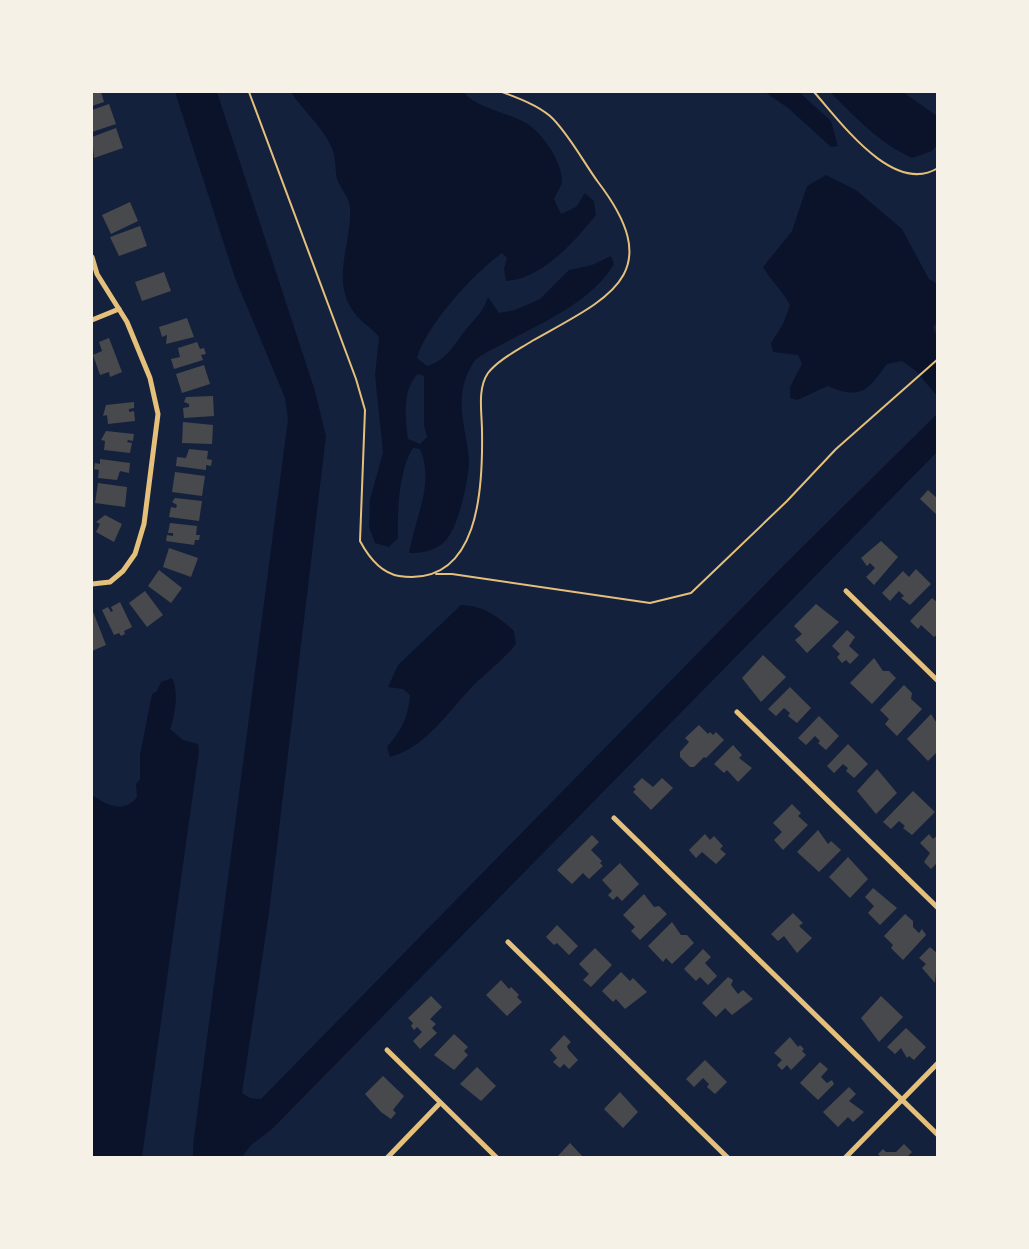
<svg xmlns="http://www.w3.org/2000/svg" width="1029" height="1249" font-family="'Exo 2',sans-serif">
  <style>
    .water { fill: #0b132b; fill-rule: evenodd }
    .building { fill: #48494c }
    .lines { fill: none; stroke-linecap: round; stroke-linejoin: round }
    .path { stroke: #e5c07b; stroke-width: 2 }
    .minor { stroke: #e5c07b; stroke-width: 5 }
  </style>
  <rect width="100%" height="100%" fill="#14213d"/>
  <g class="water">
    <path d="M175 92H217L315 391 326 436 269 913 242 1093 250 1098 261 1099 784 565 937 414V452L271 1130 251 1145 242 1157H193V1145L288 419 285 398 235 278Z"/>
    <path d="M291 92H463C480 110 505 111 526 123 542 132 563 163 562 182 561 187 556 194 554 199L561 214 576 207 585 193 594 201 596 215C574 242 542 279 506 281L504 269 507 258 502 253C474 273 427 324 417 358L427 366C447 360 452 347 464 332 473 320 484 312 488 297L499 313 515 310 540 299 569 270 592 265 611 256 614 264C587 310 520 331 476 359 467 372 463 382 462 397 460 418 468 440 469 461 469 479 459 522 449 536 441 549 424 554 409 553 415 517 435 484 420 449L413 448C399 469 397 512 398 538L389 547 375 543 369 527 370 499 383 453 375 375 379 337C372 328 362 323 356 315 329 282 352 245 350 208 350 198 340 188 337 179 335 170 336 160 333 151 325 129 304 112 291 92ZM418 374 424 376V425L427 437 420 444 408 439C405 418 402 389 418 374Z"/>
    <path d="M765 92H799L831 121 838 146 831 147 788 108Z"/>
    <path d="M830 92H903L937 116V145L932 151 912 158C879 143 854 116 830 92Z"/>
    <path d="M826 175 856 190 902 229 929 279 937 284V322L933 327 937 337V396L916 371 902 361 887 364C868 391 860 400 828 386L797 400 790 398V387L802 364 798 355 773 352 771 343 783 324 790 305C783 291 771 281 763 267L792 231 807 186Z"/>
    <path d="M461 605C485 606 497 616 514 631L516 644C504 659 490 669 476 683 450 708 428 747 390 757L387 747C402 730 408 717 410 695L403 689 388 687 398 665Z"/>
    <path d="M172 678C179 689 175 717 170 729L183 740 198 744 199 751 142 1157H92V795C107 805 124 814 137 797L136 784 140 779V755L152 694 157 691 161 682Z"/>
  </g>
  <g class="building">
    <path d="M92 92H101L104 102 92 106Z"/>
    <path d="M109 104 116 124 92 132V110Z"/>
    <path d="M116 128 123 148 94 158 92 137Z"/>
    <path d="M130 202 138 221 111 234 102 215Z"/>
    <path d="M140 226 147 246 119 256 110 237Z"/>
    <path d="M164 272 171 291 142 301 135 282Z"/>
    <path d="M187 318 194 337 166 344 167 335 162 337 159 327Z"/>
    <path d="M109 338 122 372 110 377 109 372 100 375 93 355 102 351 99 342Z"/>
    <path d="M197 342 200 349 204 348 206 354 201 355 203 360 174 369 171 359 180 357 178 348Z"/>
    <path d="M204 365 210 384 182 393 176 374Z"/>
    <path d="M213 396 214 416 184 418 183 408 189 407V404L184 402 186 397Z"/>
    <path d="M134 402V408L129 409V412L134 411 135 421 108 424 107 415 103 416 106 405Z"/>
    <path d="M183 422 213 425 212 444 182 443Z"/>
    <path d="M106 431 134 434 133 441 128 440 127 442 132 443 130 453 104 450 105 441 101 440Z"/>
    <path d="M189 449 208 451 207 459 212 460 211 466 206 465V470L176 466 177 457 186 458Z"/>
    <path d="M100 459 130 463 129 473 120 471 117 480 98 478 99 470 94 469 95 463 100 464Z"/>
    <path d="M175 472 205 476 202 496 172 492Z"/>
    <path d="M98 483 127 487 125 507 95 503Z"/>
    <path d="M928 490 938 499V516L920 499Z"/>
    <path d="M175 498 202 501 199 521 169 517 171 507 176 508 177 505 172 502Z"/>
    <path d="M105 515 122 524 114 542 96 532 100 524 96 522Z"/>
    <path d="M170 523 197 526 196 535H200L199 540H195L194 545 166 541 167 535 173 536V533H168Z"/>
    <path d="M881 541 898 557 874 585 866 577 875 568 870 563 867 566 861 558Z"/>
    <path d="M169 548 198 558 191 577 163 567Z"/>
    <path d="M916 569 931 584 910 605 901 598 904 596 899 591 890 601 882 593 903 571 909 577Z"/>
    <path d="M159 570 182 588 171 603 148 586Z"/>
    <path d="M145 591 163 615 147 627 129 603Z"/>
    <path d="M932 598 938 603V634L934 637 921 625 918 629 910 621Z"/>
    <path d="M120 602 132 627 124 631 125 634 121 636 119 633 114 635 102 610 108 607 111 612 113 611 111 607Z"/>
    <path d="M816 604 839 622 807 653 795 640 802 634 794 626Z"/>
    <path d="M92 609 106 645 92 651Z"/>
    <path d="M847 630 855 637 849 646 859 655 850 664 846 660 842 663 837 657 840 654 832 646Z"/>
    <path d="M763 655 786 677 761 702 742 678Z"/>
    <path d="M874 658 883 671H889L896 678 872 704 850 683Z"/>
    <path d="M904 685 912 693 911 699 922 709 897 736 885 724 889 719 880 710Z"/>
    <path d="M790 687 811 708 797 723 788 716 790 713 784 708 776 716 768 709Z"/>
    <path d="M931 714 938 725V751L928 761 907 739Z"/>
    <path d="M819 716 839 736 826 750 818 743 820 741 815 736 806 745 798 738Z"/>
    <path d="M699 725 708 734 710 732 713 735 716 732 724 740 706 758 704 757 694 767H690L680 757V752L689 742 685 738Z"/>
    <path d="M848 744 868 764 854 778 846 771 848 768 843 764 834 773 827 766Z"/>
    <path d="M733 745 742 755 739 758 752 768 738 782 727 770 724 773 714 764Z"/>
    <path d="M877 769 897 793 876 814 857 791Z"/>
    <path d="M642 778 653 787 662 778 673 788 651 810 633 792 636 789 633 787Z"/>
    <path d="M913 791 935 812 912 835 903 828 905 826 899 821 891 829 883 822Z"/>
    <path d="M792 804 801 813 798 816 808 825 783 850 774 840 782 832 773 823Z"/>
    <path d="M818 830 828 844 831 841 841 850 819 872 797 852Z"/>
    <path d="M705 834 710 840 714 836 723 846 720 849 726 854 716 864 702 852 696 858 689 850Z"/>
    <path d="M929 834 933 839 938 835V862L931 869 924 862 930 853 920 843Z"/>
    <path d="M592 835 599 842 591 850 602 861 600 863 603 866 589 879 583 873 572 884 557 870Z"/>
    <path d="M848 857 868 879 850 898 829 877Z"/>
    <path d="M620 863 639 884 622 901 617 896 613 900 608 895 612 891 602 880Z"/>
    <path d="M873 888 897 908 880 925 868 913 874 906 865 897Z"/>
    <path d="M644 894 654 907 659 906 667 914 640 940 631 931 635 927 623 915Z"/>
    <path d="M793 913 803 923 799 926 812 938 797 953 784 936 778 941 771 934Z"/>
    <path d="M905 914 913 921V927L919 933 922 929 926 935 903 960 891 948 893 945 884 936Z"/>
    <path d="M672 922 681 935H687L694 943 672 964 666 958 663 962 648 946Z"/>
    <path d="M557 925 578 946 569 955 557 943 554 945 546 937Z"/>
    <path d="M930 947 938 954 935 983 922 968 926 964 919 958Z"/>
    <path d="M595 948 612 965 591 987 583 980 589 974 579 964Z"/>
    <path d="M703 949 711 957 705 963 717 976 708 985 700 977 696 981 684 969Z"/>
    <path d="M621 972 630 981 633 978 647 992 625 1009 616 999 613 1002 602 991Z"/>
    <path d="M728 977 733 980 731 985 738 994 743 990 753 999 732 1015 725 1008 716 1017 702 1003Z"/>
    <path d="M501 980 509 989 511 987 519 995 517 997 522 1002 507 1016 486 995Z"/>
    <path d="M431 996 442 1007 430 1019 436 1024 432 1028 437 1033 420 1049 413 1041 422 1032 417 1027 414 1030 411 1026 413 1023 408 1018Z"/>
    <path d="M881 996 903 1017 879 1042 861 1018Z"/>
    <path d="M906 1028 926 1047 914 1060 909 1056 907 1058 901 1048 895 1054 887 1047Z"/>
    <path d="M454 1034 468 1047 464 1051 468 1055 454 1070 434 1055Z"/>
    <path d="M564 1035 571 1042 567 1046 568 1049 578 1060 569 1069 564 1064 560 1068 553 1062 557 1058 550 1050Z"/>
    <path d="M790 1037 798 1047 800 1045 804 1049 802 1051 806 1055 791 1070 787 1065 782 1070 777 1065 782 1060 774 1053Z"/>
    <path d="M705 1060 727 1082 715 1094 707 1087 709 1084 703 1078 694 1087 686 1079Z"/>
    <path d="M820 1062 828 1069 821 1077 827 1083 832 1080 834 1084 818 1100 800 1083Z"/>
    <path d="M477 1067 496 1086 481 1101 460 1084Z"/>
    <path d="M383 1076 404 1096 393 1110 396 1113 391 1119 381 1112 365 1094Z"/>
    <path d="M849 1087 856 1094 849 1101 864 1112 853 1122 848 1117 838 1127 823 1112Z"/>
    <path d="M620 1092 638 1112 623 1128 604 1109Z"/>
    <path d="M570 1143 584 1158H556Z"/>
    <path d="M904 1144 912 1152 906 1158H882L878 1154 883 1149 886 1152H896Z"/>
  </g>
  <g class="lines">
    <g class="path">
      <path d="M249 92 356 379 365 410 360 541C368 556 381 573 399 576 480 588 483 487 482 431 482 413 477 389 488 373 498 360 518 350 532 341 608 298 669 275 598 182 584 163 567 131 550 116 537 105 518 98 502 92"/>
      <path d="M814 92C840 121 893 196 938 168"/>
      <path d="M436 574H452L650 603 691 593 787 501 836 449 938 359"/>
    </g>
    <g class="minor">
      <path d="M92 257 97 274 127 322 150 378 158 414 144 524 135 554 123 571 110 582 92 584"/>
      <path d="M92 320 119 309"/>
      <path d="M846 591 938 681"/>
      <path d="M737 712 938 908"/>
      <path d="M614 818 938 1135"/>
      <path d="M508 942 728 1158"/>
      <path d="M387 1050 497 1158"/>
      <path d="M387 1158 440 1103"/>
      <path d="M845 1158 938 1063"/>
    </g>
  </g>
  <rect width="1029" height="1249" fill="none" stroke="#f6f1e7" stroke-width="186"/>
</svg>
